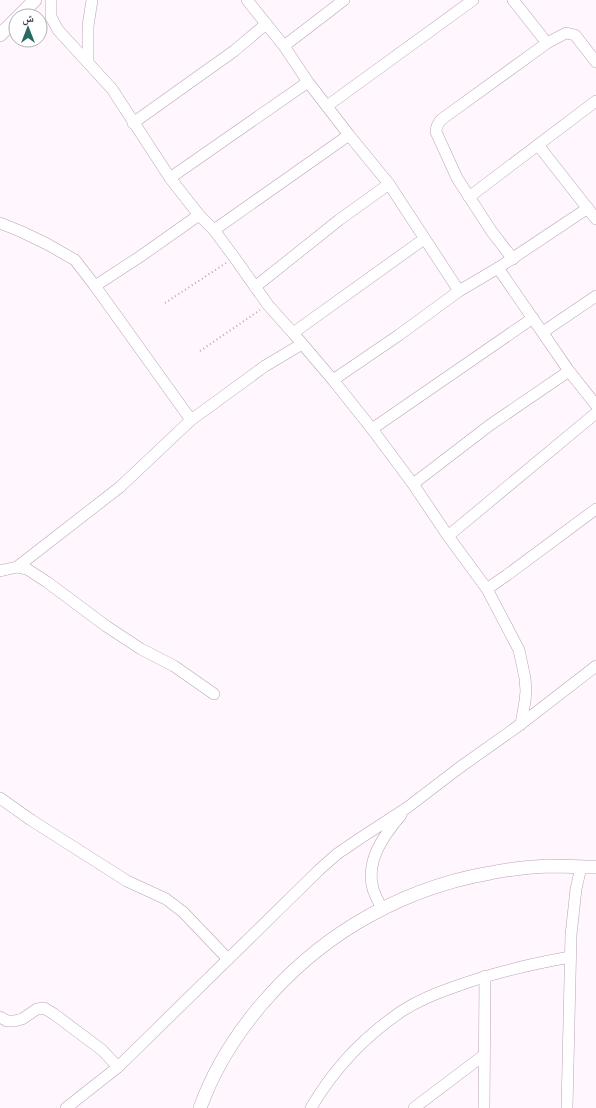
<svg xmlns="http://www.w3.org/2000/svg" width="596" height="1108" font-family="'Playfair Display','Noto Naskh Arabic',serif">
  <style>
    .lines { fill: none; stroke-linecap: round; stroke-linejoin: round }
    .minor-casing { stroke: #b8a4b7; stroke-width: 12 }
    .tertiary-casing { stroke: #b8a4b7; stroke-width: 14 }
    .path { stroke: #b2a9b1; stroke-width: 2; stroke-dasharray: 1 3; stroke-linecap: butt }
    .minor { stroke: #fff; stroke-width: 11 }
    .tertiary { stroke: #fff; stroke-width: 13 }
  </style>
  <rect width="100%" height="100%" fill="#fff6fe"/>
  <g class="lines">
    <defs>
      <g id="minor">
        <path d="M51 0V17L58 30 112 89 170 178 199 215 214 230 234 257 268 305 293 333 333 380 372 429 413 484 448 536 487 589 519 650 525 678 526 691 525 701 521 724"/>
        <path d="M247 0 284 46 308 82 349 135 389 184 459 291"/>
        <path d="M513 0 547 43"/>
        <path d="M284 46 344 0"/>
        <path d="M88 62V26L92 0"/>
        <path d="M327 106 473 0"/>
        <path d="M133 123 234 51 266 24"/>
        <path d="M538 145 596 219"/>
        <path d="M170 178 308 82"/>
        <path d="M469 197 596 101"/>
        <path d="M0 223 20 231 47 244 75 260 95 286 141 256 199 215"/>
        <path d="M214 230 349 135"/>
        <path d="M513 259 492 232 457 178 436 132C436 126 438 123 442 119L547 43 566 33 575 35 596 62"/>
        <path d="M498 268 569 371 596 405"/>
        <path d="M95 286 191 420 265 366 302 344"/>
        <path d="M255 287 339 220 389 184"/>
        <path d="M543 332 596 296"/>
        <path d="M293 333 424 239"/>
        <path d="M333 380 399 335 459 291 498 268 588 208"/>
        <path d="M372 429 533 318"/>
        <path d="M413 484 490 425 569 371"/>
        <path d="M448 536 596 413"/>
        <path d="M17 567 120 487 191 420"/>
        <path d="M0 571 17 567 27 569 47 582 106 626 141 649 174 666 214 694"/>
        <path d="M487 589 507 575 596 509"/>
        <path d="M0 798 31 820 127 881 166 899 183 912 228 959"/>
        <path d="M382 909C379 902 375 896 373 889 365 861 384 835 401 815"/>
        <path d="M0 1017 7 1021H14L22 1019 37 1009 44 1008 54 1014 102 1050 118 1067"/>
        <path d="M66 1108 118 1067 319 870 337 854 359 839 408 807 459 768 521 724 596 666"/>
        <path d="M311 1108C333 1070 365 1036 402 1011 419 1000 439 992 457 986 495 972 531 964 570 957"/>
        <path d="M414 1108 484 1055"/>
        <path d="M484 1108 485 976"/>
        <path d="M567 1108 571 935 576 889 581 867"/>
      </g>
      <g id="tertiary">
        <path d="M19 16 35 0"/>
        <path d="M0 35 16 19"/>
        <path d="M200 1108C227 1033 288 965 355 924 396 899 444 881 490 873 509 869 529 867 548 866 564 866 580 867 596 867"/>
      </g>
    </defs>
    <use href="#minor" class="minor-casing"/>
    <use href="#tertiary" class="tertiary-casing"/>
    <g class="path">
      <path d="M165 303 226 263"/>
      <path d="M200 351 260 310"/>
    </g>
    <use href="#minor" class="minor"/>
    <use href="#tertiary" class="tertiary"/>
  </g>
  <g transform="translate(28 28)"><circle r="19" fill="#ffffff" stroke="#b2afb2"/>
  <path d="M0-3L7 15L0 10L-7 15Z" fill="#256b60"/>
  <text y="-6" font-size="11" font-weight="bold" text-anchor="middle" fill="#3e363e">ش</text>
  </g>
</svg>
